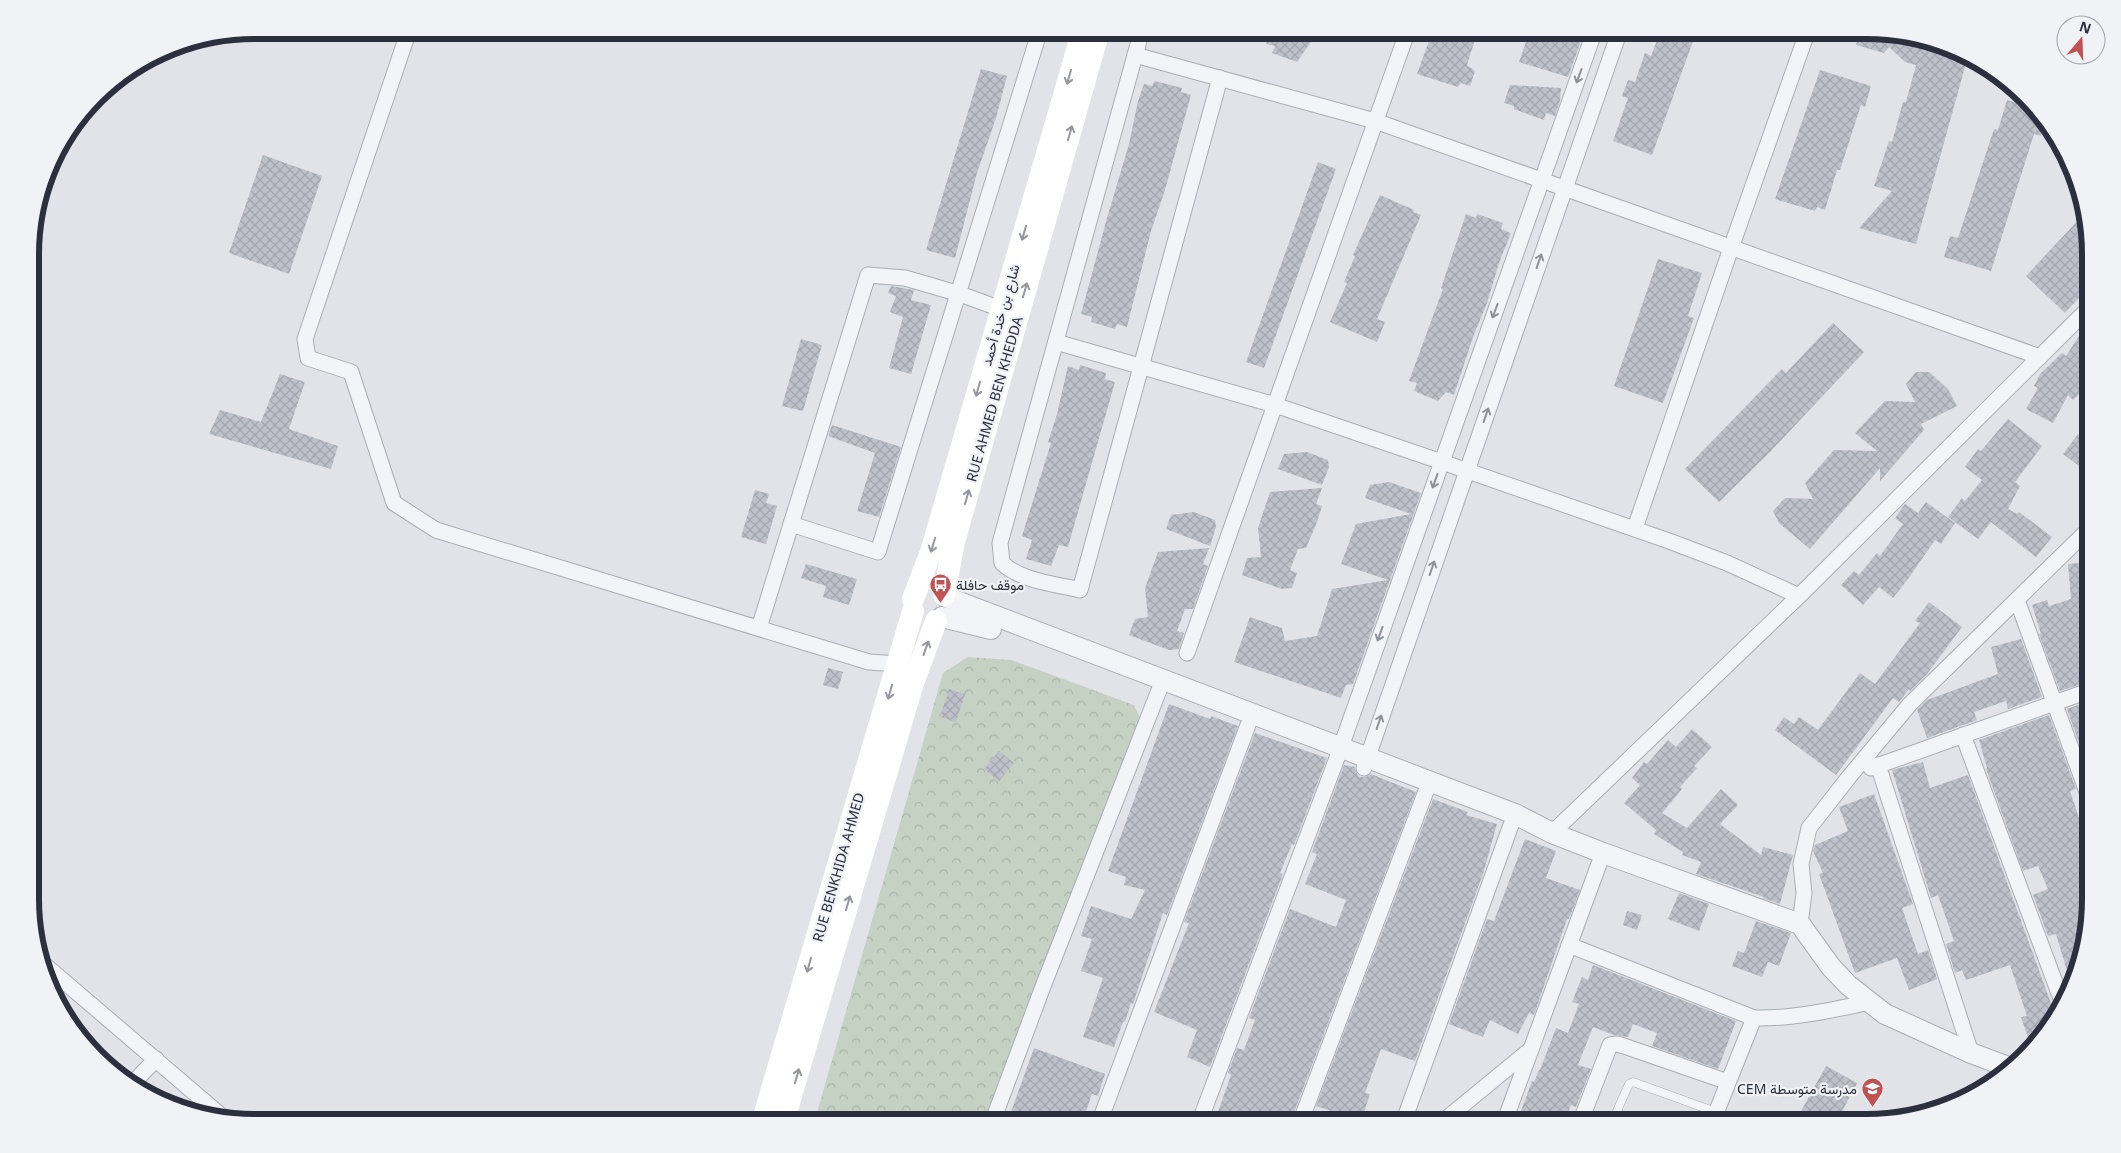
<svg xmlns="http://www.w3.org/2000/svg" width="2121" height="1153" font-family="'Noto Sans',Vazirmatn,sans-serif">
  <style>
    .park { fill: url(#park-crowns) }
    .building { fill: url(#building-cross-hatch) }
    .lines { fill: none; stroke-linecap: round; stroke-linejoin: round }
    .service-casing { stroke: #aaadb5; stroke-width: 9 }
    .minor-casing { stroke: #aaadb5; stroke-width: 17 }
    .tertiary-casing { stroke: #aaadb5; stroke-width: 22 }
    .service { stroke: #f3f4f7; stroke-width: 8 }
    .minor { stroke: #f3f4f7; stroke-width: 15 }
    .tertiary { stroke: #f3f4f7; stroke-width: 20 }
    .secondary { stroke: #fff; stroke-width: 22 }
    .oneway { stroke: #8f929a }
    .oneway2 { stroke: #95979e }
    .labels { text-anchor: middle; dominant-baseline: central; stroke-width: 4.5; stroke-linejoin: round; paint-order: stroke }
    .street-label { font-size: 14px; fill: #2b2f3e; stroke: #f0f2f6 }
    .poi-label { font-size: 14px; fill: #2b2f3e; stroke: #f0f2f6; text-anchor: start }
    .rim { fill: none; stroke: #2b2f3e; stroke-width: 6 }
  </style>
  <defs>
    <pattern id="park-crowns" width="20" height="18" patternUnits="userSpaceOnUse" patternTransform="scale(1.25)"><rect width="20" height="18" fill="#c4d1c3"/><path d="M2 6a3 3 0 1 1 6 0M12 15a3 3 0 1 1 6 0" fill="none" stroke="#a9b4a9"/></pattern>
    <pattern id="building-cross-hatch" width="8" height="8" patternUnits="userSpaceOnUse" patternTransform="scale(1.25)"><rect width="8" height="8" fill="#bec1ca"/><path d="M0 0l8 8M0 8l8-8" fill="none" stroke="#a3a6af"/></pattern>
  </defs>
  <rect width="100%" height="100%" fill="#e1e3e8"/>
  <path class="park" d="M968 657 1011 660 1134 705 1141 719 992 1123H814L943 673Z"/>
  <g class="building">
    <path d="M1271 30H1297L1309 34 1308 41 1311 42 1297 62 1272 53 1275 46 1266 44Z"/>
    <path d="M1433 30H1478L1467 65 1475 71 1470 86 1461 83 1458 87 1417 74Z"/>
    <path d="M1530 30H1585L1568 77 1519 62Z"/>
    <path d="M1661 30H1697L1652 155 1613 141 1628 98 1622 96 1628 80 1635 82 1645 53 1651 56Z"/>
    <path d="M1860 30 1925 38 1968 56 1916 244 1859 228 1892 191 1874 186 1889 141 1892 142 1903 102H1906L1916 65 1905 62 1889 47 1884 53 1856 45Z"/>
    <path d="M981 69 1007 76 996 118 977 173 955 258 926 250Z"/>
    <path d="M1820 70 1871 86 1865 107 1861 105 1840 170H1837L1825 210 1817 207 1815 211 1775 199Z"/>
    <path d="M1155 81 1182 88 1181 92 1191 95 1165 190 1151 231 1127 327 1117 324 1115 329 1091 322 1092 317 1081 314 1107 218 1129 144 1138 101 1144 84 1152 86Z"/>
    <path d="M1510 85 1561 88 1560 101 1555 116 1546 113 1544 120 1514 109V106L1504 103Z"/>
    <path d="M2017 95 2045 122 2041 136 2034 134 1991 271 1944 257 1950 236 1958 238 1994 129 1998 130 2007 100 2014 102Z"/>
    <path d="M263 155 322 176 289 274 229 253Z"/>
    <path d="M1318 162 1336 169 1264 368 1246 362Z"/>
    <path d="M1380 195 1414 210 1413 212 1421 215 1377 319 1385 322 1377 342 1330 322 1347 283 1344 282 1355 256 1353 255Z"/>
    <path d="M2085 213 2090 239V286L2065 313 2026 276Z"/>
    <path d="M1466 214 1476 218 1477 214 1503 223 1501 229 1511 233 1499 263 1487 303 1473 337 1454 395 1446 392 1438 401 1414 391 1417 383 1409 381 1443 289 1441 288Z"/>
    <path d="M1658 259 1702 273 1688 316 1694 318 1663 403 1614 386Z"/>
    <path d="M891 286 914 290 911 300 931 305 911 374 889 368 903 317 890 312 896 296 888 293Z"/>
    <path d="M1833 323 1864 352 1769 453 1719 502 1685 469 1782 369 1786 373Z"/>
    <path d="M2079 336 2090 343V400L2082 391 2073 400 2068 395 2053 423 2026 409 2038 388 2034 386 2040 374 2062 353 2066 356Z"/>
    <path d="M801 339 822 345 803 411 782 406Z"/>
    <path d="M1080 365 1106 373 1105 379 1115 382 1068 547 1059 545 1051 566 1026 559 1032 540 1022 536 1051 443 1048 442 1057 414 1068 366 1079 370Z"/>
    <path d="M1916 372H1929L1948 389 1957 406 1921 424 1924 430 1880 481V468L1810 549 1779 523 1773 511 1785 498 1813 499 1805 483 1834 450 1877 451 1855 433 1885 401 1915 402 1906 384Z"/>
    <path d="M280 374 305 382 289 429 338 446 331 469 209 434 220 410 261 422Z"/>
    <path d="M2008 419 2042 446 2015 482 2020 486 2008 509 2017 514 2019 512 2052 537 2036 557 1991 522 1978 539 1948 517 1962 498 1965 501 1982 480 1965 467 1978 449 1981 451Z"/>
    <path d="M832 425 901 447 879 517 857 511 875 453 828 436Z"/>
    <path d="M2078 434 2091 444V475L2063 454Z"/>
    <path d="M1307 452 1328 460 1329 467 1322 485 1278 469 1284 454Z"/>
    <path d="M1389 482 1421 493 1353 684 1346 685 1341 698 1234 662 1250 617 1282 628 1285 641 1317 636 1332 589 1388 580 1341 564 1356 524 1411 514 1365 498 1370 485Z"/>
    <path d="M1322 488 1316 504 1322 506 1317 522 1306 548 1298 549 1290 570 1297 573 1292 588 1282 589 1242 575 1247 558 1261 557 1258 528 1270 492Z"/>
    <path d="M755 490 769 494 766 503 777 506 766 544 741 537Z"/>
    <path d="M1926 502 1955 523 1941 544 1935 540 1908 579 1893 598 1879 587 1863 605 1841 585 1854 571 1859 575 1877 553 1880 556 1903 524 1895 518 1905 504 1918 513Z"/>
    <path d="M1194 512 1215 520 1216 527 1210 546 1166 529 1171 515Z"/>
    <path d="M1209 548 1203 564 1208 566 1193 609H1185L1177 631 1184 633 1179 649 1169 650 1129 635 1135 619 1148 617 1145 588 1158 552Z"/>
    <path d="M2091 562V681L2060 691 2039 634H2041L2032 605 2047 600 2049 606 2071 599 2068 564Z"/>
    <path d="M806 564 857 579 849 605 823 597 826 586 801 578Z"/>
    <path d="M1929 602 1962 627 1927 674 1910 691 1909 689 1899 702 1893 698 1836 775 1775 730 1784 717 1794 724 1799 717 1818 730 1860 673 1875 684 1920 623 1915 621Z"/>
    <path d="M2021 639 2042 697 2008 709 2006 701 1974 712 1977 720 1927 738 1917 710 1927 700 1998 674 1991 647Z"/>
    <path d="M828 668 843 672 838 689 823 685Z"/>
    <path d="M949 689 965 694 956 722 940 717Z"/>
    <path d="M2091 700V755L2084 757 2067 709Z"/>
    <path d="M1169 704 1210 719 1211 716 1238 726 1167 915 1163 913 1133 1004 1131 1003 1125 1022H1123L1114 1047 1083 1037 1103 978 1081 971 1092 939 1081 936 1091 906 1131 919 1145 890 1124 885 1126 877 1108 871Z"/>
    <path d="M2049 715 2076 789 2070 791 2080 821 2091 819V846L2086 848 2091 868V914L2070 981 2056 934 2048 936 2033 895 2048 889 2038 866 2023 871 1986 769 1987 768 1979 740Z"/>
    <path d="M1692 729 1712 747 1694 766 1697 768 1680 787 1682 789 1662 813 1687 828 1721 789 1738 805 1720 824 1761 855 1763 847 1793 855 1780 904 1763 898 1764 897 1696 874 1701 862 1682 855 1683 852 1654 834 1656 830 1624 803 1640 785 1632 778 1644 762 1647 764 1668 740 1676 747Z"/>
    <path d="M1255 733 1327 758 1294 845 1292 844 1280 873 1283 874 1210 1067 1187 1057 1197 1030 1154 1012 1189 923 1184 922Z"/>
    <path d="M999 751 1014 763 999 781 984 769Z"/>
    <path d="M1923 762 1930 788 1968 775 2056 1017 2032 1049 2021 1017 2027 1016 2010 965 1966 980 1962 970 1955 973 1946 944 1954 941 1938 895 1931 898 1892 770Z"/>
    <path d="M1344 765 1355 767 1357 774 1360 777H1366L1371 774 1416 792 1290 1123H1214L1231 1075 1228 1073 1237 1048 1244 1050 1255 1020 1249 1018 1290 909 1336 927 1346 900 1305 884 1317 854 1312 852Z"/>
    <path d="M1874 794 1913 904 1902 908 1918 954 1928 950 1937 979 1909 990 1897 958 1855 973 1819 874 1823 873 1813 851 1815 845 1848 831 1839 807Z"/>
    <path d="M1433 799 1468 812 1466 815 1497 824 1483 874 1415 1061 1381 1049 1365 1093 1370 1094 1361 1121 1316 1106Z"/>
    <path d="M1525 839 1556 851 1546 878 1580 890 1569 919H1567L1534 1015 1529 1013 1518 1034 1490 1020 1483 1037 1449 1024 1487 919 1494 921Z"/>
    <path d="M1679 893 1709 904 1699 931 1668 919Z"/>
    <path d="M1627 911 1642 915 1637 930 1623 925Z"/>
    <path d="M1756 921 1791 933 1779 966 1768 962 1762 977 1732 966 1738 951 1744 953Z"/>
    <path d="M1593 965 1736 1021 1718 1069 1652 1046 1657 1033 1633 1024 1628 1037 1614 1035 1593 1027 1578 1065 1591 1069 1576 1107 1571 1105 1564 1123H1551L1521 1111 1532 1081 1534 1082 1539 1070H1540L1556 1028 1568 1033 1579 1004 1572 1002 1582 977 1588 980Z"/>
    <path d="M1034 1048 1105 1074 1098 1096 1092 1094 1082 1123H1007Z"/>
    <path d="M1826 1066 1857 1083 1836 1123H1818L1800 1113Z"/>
  </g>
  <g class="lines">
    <defs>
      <path id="service" d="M1631 1123 1622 1117 1617 1111 1629 1084 1633 1082 1716 1112"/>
      <g id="minor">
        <path d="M409 30 305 339 308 358 351 372 394 503 436 530 869 662 898 664"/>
        <path d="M1142 30 1000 543 1002 563C1021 581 1055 584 1080 590L1220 78"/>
        <path d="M1135 55 1375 121 2040 357"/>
        <path d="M1056 342 1275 405 1442 462 1669 541 1727 563 1799 596"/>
        <path d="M791 524 878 552 1040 30"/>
        <path d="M1635 528 1731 248 1808 30"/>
        <path d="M2017 600 2091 803"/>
        <path d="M759 628 868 275 905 278 960 294 1001 309"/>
        <path d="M1187 653 1408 30"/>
        <path d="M1963 735 2063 1004"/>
        <path d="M1878 765 1971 1053"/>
        <path d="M1364 768 1620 30"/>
        <path d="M1871 768 2091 690"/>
        <path d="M1552 833 1799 596 2091 306"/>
        <path d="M1800 924 1804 893 1801 864 1809 828 1849 777 1910 704 2091 527"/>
        <path d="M1569 945 1754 1018C1794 1019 1831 1010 1870 1002"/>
        <path d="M46 966 225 1119"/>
        <path d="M132 1084 156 1059"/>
        <path d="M992 1123 1042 989 1163 680"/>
        <path d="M1099 1123 1248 725"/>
        <path d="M1199 1123 1337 758 1595 30"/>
        <path d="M1300 1123 1426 791"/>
        <path d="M1403 1123 1515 814"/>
        <path d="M1441 1123 1531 1049"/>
        <path d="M1504 1123 1603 853"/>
        <path d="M1580 1123 1610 1045 1617 1044 1624 1046 1728 1082"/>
        <path d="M1712 1123 1754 1018"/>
      </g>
      <g id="tertiary">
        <path d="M946 597 1515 814 1552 833 1603 853 1800 924 1831 967 1848 985 1885 1014 1971 1053 2011 1068"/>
        <path d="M942 617 991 629"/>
      </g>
    </defs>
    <use href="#service" class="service-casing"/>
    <use href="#minor" class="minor-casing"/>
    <use href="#tertiary" class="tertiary-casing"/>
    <use href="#service" class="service"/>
    <use href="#minor" class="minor"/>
    <use href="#tertiary" class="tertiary"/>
    <g class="secondary">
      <path d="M944 595 954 542 1099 30"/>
      <path d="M913 599 931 552 1083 30"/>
      <path d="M762 1123 913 611"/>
      <path d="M783 1123 913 683 936 621"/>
    </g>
  </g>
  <defs><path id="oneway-shaft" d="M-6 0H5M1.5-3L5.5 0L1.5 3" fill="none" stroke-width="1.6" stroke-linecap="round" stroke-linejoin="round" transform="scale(1.25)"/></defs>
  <g class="oneway">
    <use href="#oneway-shaft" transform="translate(1579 76) rotate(110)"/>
    <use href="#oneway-shaft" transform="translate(1539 261) rotate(-71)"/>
    <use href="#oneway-shaft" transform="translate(1495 311) rotate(110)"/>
    <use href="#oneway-shaft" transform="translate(1486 415) rotate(-71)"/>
    <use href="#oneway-shaft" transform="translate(1435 481) rotate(110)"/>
    <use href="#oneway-shaft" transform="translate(1432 568) rotate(-71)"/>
    <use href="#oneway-shaft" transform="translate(1380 634) rotate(110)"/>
    <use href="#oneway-shaft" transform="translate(1379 722) rotate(-71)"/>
  </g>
  <g class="oneway2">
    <use href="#oneway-shaft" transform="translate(1069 77) rotate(106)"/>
    <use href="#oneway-shaft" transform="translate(1070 133) rotate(-74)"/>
    <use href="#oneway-shaft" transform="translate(1024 233) rotate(106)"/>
    <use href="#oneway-shaft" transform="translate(1025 290) rotate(-74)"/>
    <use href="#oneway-shaft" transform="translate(978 389) rotate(106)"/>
    <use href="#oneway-shaft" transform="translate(967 497) rotate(-74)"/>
    <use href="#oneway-shaft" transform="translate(933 545) rotate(107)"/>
    <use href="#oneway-shaft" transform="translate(926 648) rotate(-70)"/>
    <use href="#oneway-shaft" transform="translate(890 692) rotate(106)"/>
    <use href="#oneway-shaft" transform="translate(848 903) rotate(-74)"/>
    <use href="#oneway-shaft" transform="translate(809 965) rotate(106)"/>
    <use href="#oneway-shaft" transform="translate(797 1076) rotate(-74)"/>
  </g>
  <defs>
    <symbol id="bus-pin" viewBox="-11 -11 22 30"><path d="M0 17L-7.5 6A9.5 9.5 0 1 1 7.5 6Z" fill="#c15254" stroke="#f0f2f6"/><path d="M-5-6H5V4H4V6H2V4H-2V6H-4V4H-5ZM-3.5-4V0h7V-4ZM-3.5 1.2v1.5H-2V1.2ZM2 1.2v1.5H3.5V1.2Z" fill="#fff"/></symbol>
    <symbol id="school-pin" viewBox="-11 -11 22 30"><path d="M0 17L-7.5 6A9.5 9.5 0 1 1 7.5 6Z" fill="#c15254" stroke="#f0f2f6"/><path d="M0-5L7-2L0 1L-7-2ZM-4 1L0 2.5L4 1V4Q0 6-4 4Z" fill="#fff"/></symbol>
  </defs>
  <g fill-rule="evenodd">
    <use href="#bus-pin" x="928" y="572" width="25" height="34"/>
    <use href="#school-pin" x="1860" y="1076" width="25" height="34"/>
  </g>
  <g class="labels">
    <g class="street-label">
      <text transform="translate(1000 315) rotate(-74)">شارع بن خدة أحمد</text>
      <text transform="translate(994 399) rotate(-74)">RUE AHMED BEN KHEDDA</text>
      <text transform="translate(838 867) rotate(-74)">RUE BENKHIDA AHMED</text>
    </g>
    <g class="poi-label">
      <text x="956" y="584">موقف حافلة</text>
      <text x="1857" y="1088" text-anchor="end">CEM مدرسة متوسطة</text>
    </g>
  </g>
  <path d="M0 0H2121V1153H0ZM254 39H1867A215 215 0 0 1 2082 254V899A215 215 0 0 1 1867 1114H254A215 215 0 0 1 39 899V254A215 215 0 0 1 254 39Z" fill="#f0f2f6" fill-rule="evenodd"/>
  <path class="rim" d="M254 39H1867A215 215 0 0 1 2082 254V899A215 215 0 0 1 1867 1114H254A215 215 0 0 1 39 899V254A215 215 0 0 1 254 39Z"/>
  <g transform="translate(2081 40) rotate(19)"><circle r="24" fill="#f0f2f6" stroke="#a1a4ac"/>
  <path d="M0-4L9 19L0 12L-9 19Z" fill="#c15254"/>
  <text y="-8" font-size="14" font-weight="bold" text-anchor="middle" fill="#2b2f3e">N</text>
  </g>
</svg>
